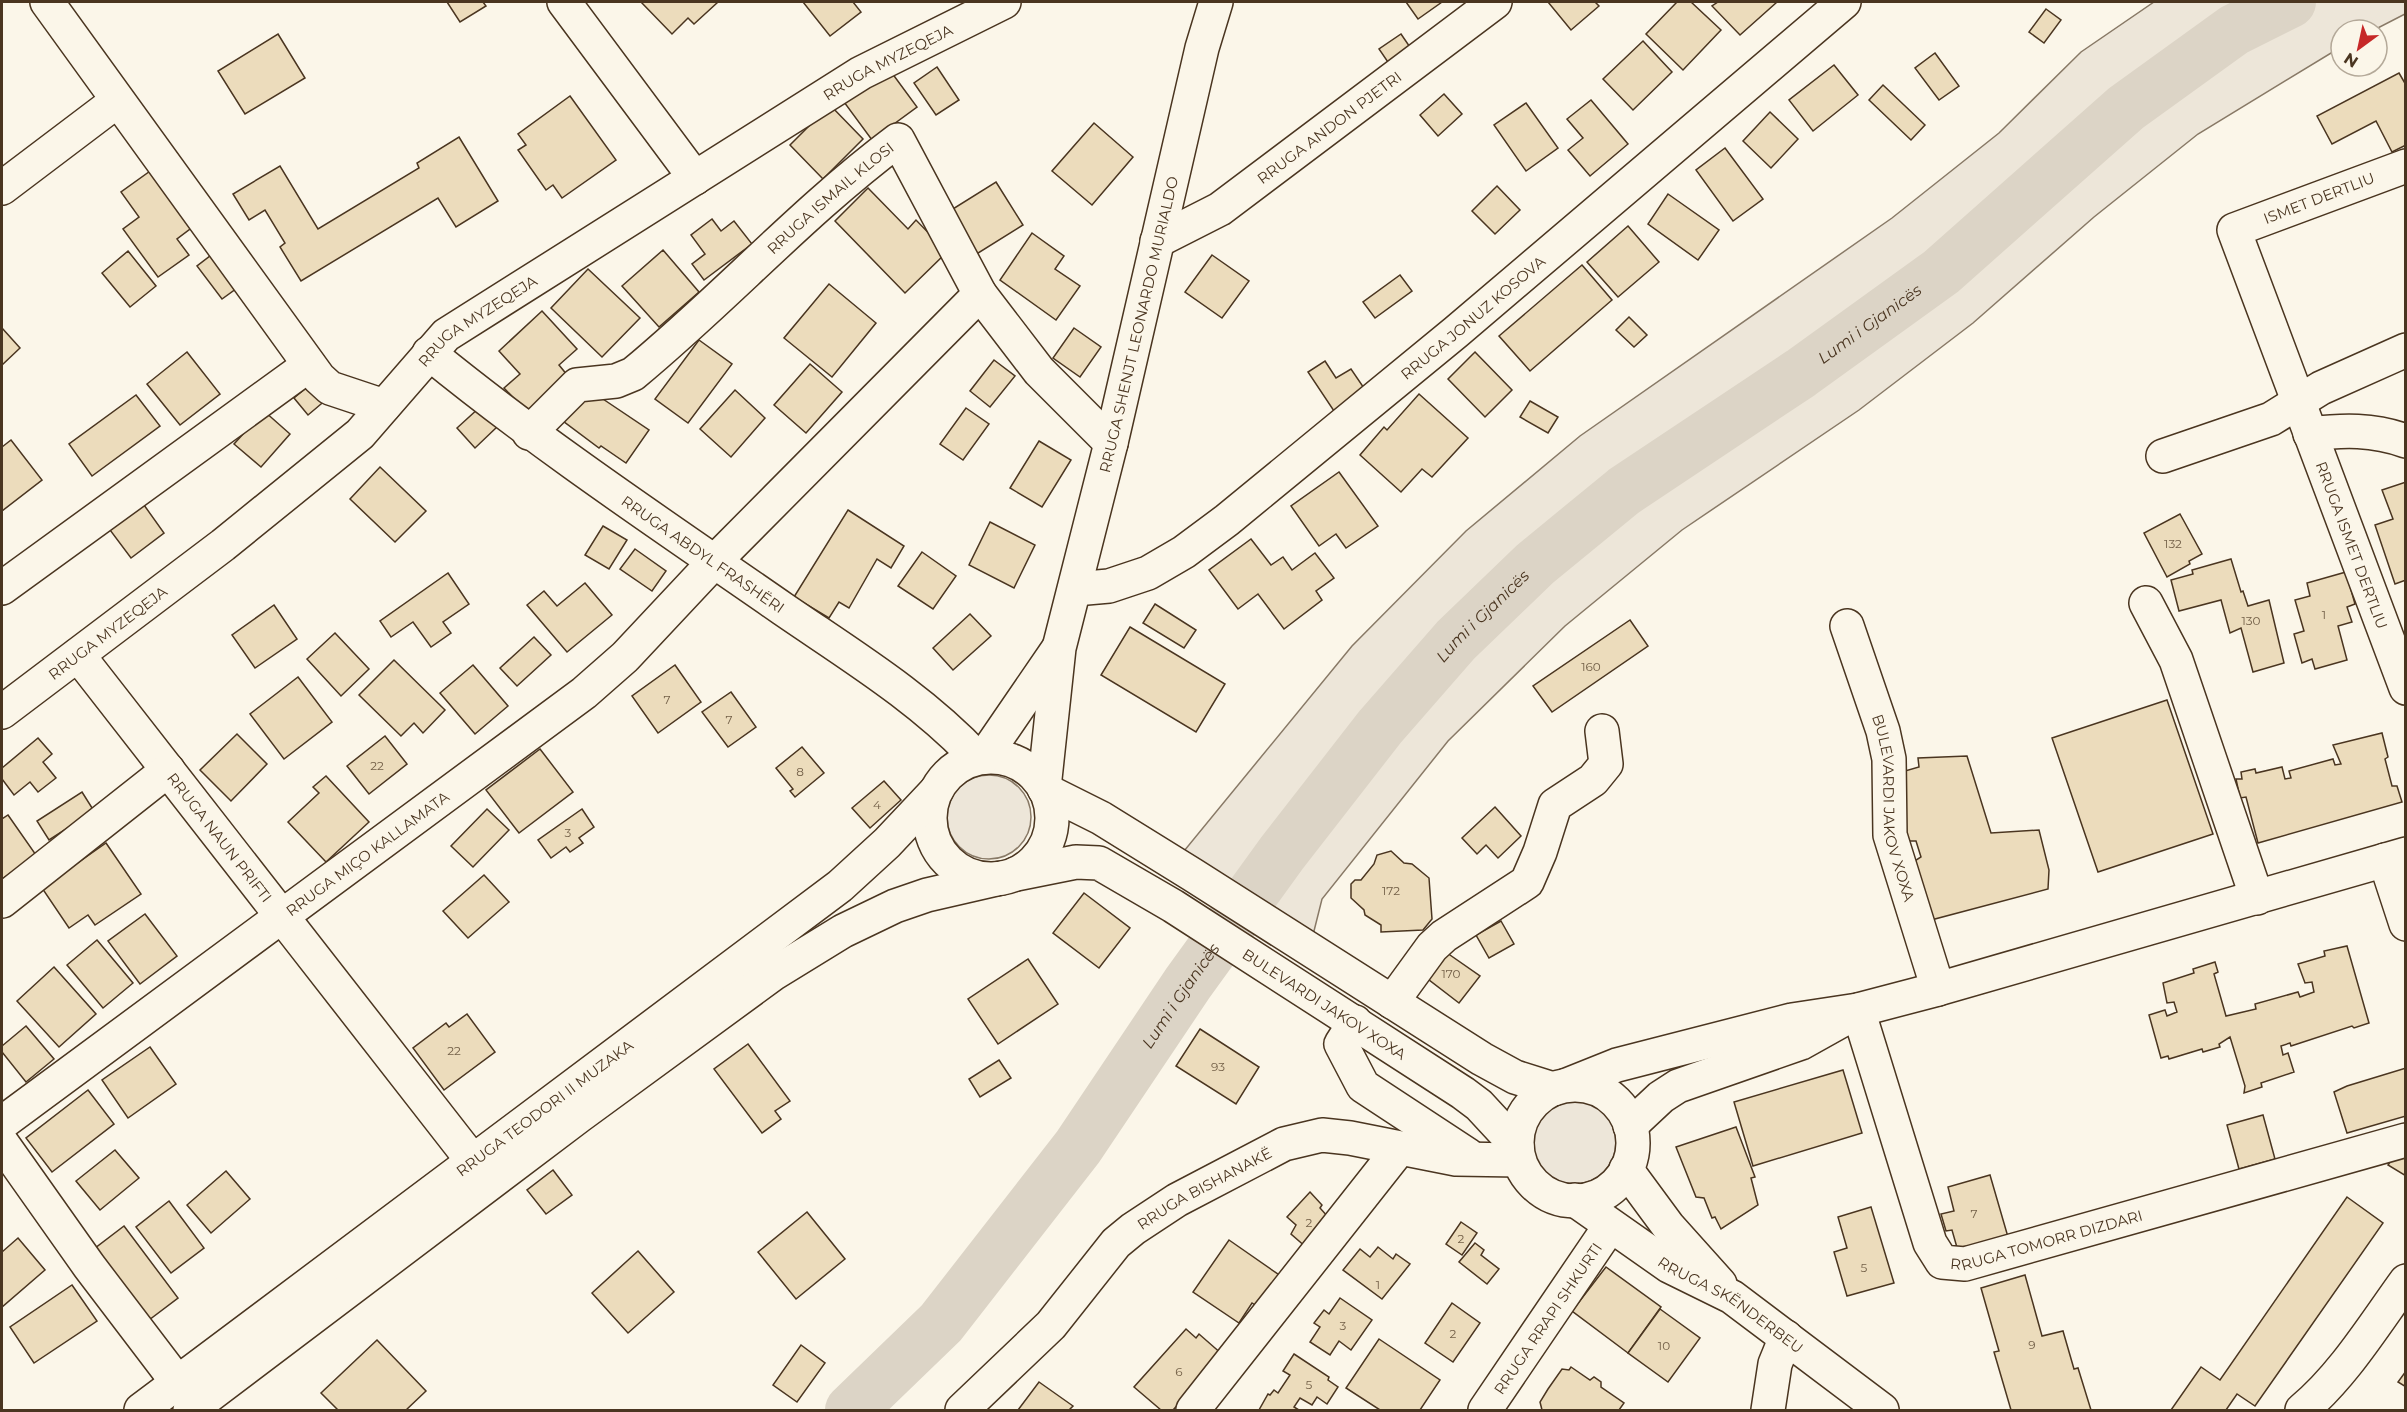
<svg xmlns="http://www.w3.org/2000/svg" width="2407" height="1412" font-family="Montserrat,sans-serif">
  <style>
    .green { fill: #ede6d9; stroke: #887966; stroke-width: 1.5 }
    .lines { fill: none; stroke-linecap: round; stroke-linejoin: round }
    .river { stroke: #dcd4c6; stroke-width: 52 }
    .building { fill: #ecdcbc; stroke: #4a3520; stroke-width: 1.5 }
    .minor-casing { stroke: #4a3520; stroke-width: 36 }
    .major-casing { stroke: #4a3520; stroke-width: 36 }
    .minor { stroke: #fbf6e9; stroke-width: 33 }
    .major { stroke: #fbf6e9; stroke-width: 33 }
    .labels { text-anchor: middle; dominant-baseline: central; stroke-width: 4.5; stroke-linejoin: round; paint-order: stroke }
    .number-label { font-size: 12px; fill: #725f47 }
    .street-label { font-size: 15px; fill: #4a3520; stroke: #fbf6e9 }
    .water-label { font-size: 16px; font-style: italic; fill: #4a3520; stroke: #fbf6e9 }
  </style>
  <rect width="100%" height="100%" fill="#fbf6e9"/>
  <g class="green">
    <path d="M2154 2H2405V14L2374 30H2341V47L2198 134 2094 217 1973 323 1859 410 1682 530 1565 626 1448 741 1322 899 1313 935 1184 851 1352 646 1466 531 1580 436 1892 218 1999 133 2081 52Z"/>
    <circle cx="989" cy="817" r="42"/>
    <circle cx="1574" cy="1142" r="42"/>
  </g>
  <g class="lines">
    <path class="river" id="s1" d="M851 1410 941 1323 1078 1147 1188 983 1282 853 1380 727 1456 640 1535 564 1624 491 1801 373 1941 272 2126 108 2234 30 2290 2"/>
  </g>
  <g class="building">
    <path d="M447 2H483L486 6 460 22Z"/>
    <path d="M641 2H718L694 24 688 18 672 34Z"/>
    <path d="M803 2H853L861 12 830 36Z"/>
    <path d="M1406 2H1442L1418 19Z"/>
    <path d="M1548 2H1595L1599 6 1571 30Z"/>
    <path d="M1677 2H1691L1721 30 1683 70 1646 34Z"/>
    <path d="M1718 2H1777L1740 35 1712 6Z"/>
    <path d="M2046 9 2061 20 2044 43 2029 32Z"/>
    <path d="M278 34 305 78 245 114 218 71Z"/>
    <path d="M1401 34 1414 53 1392 68 1379 49Z"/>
    <path d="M1643 41 1672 72 1633 110 1603 79Z"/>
    <path d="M1935 53 1959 86 1939 100 1915 68Z"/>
    <path d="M1834 65 1858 95 1813 131 1789 100Z"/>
    <path d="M937 67 959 100 936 115 914 83Z"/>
    <path d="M889 69 917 107 872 140 844 102Z"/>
    <path d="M2399 73 2406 85V145L2392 152 2376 121 2332 144 2317 116Z"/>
    <path d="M1883 85 1925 125 1911 140 1869 100Z"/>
    <path d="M1444 94 1462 114 1438 136 1420 115Z"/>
    <path d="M570 96 616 160 562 198 553 185 546 190 518 150 526 145 518 134Z"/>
    <path d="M1591 100 1628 144 1590 176 1568 150 1583 138 1567 119Z"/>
    <path d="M1526 103 1558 148 1526 171 1494 125Z"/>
    <path d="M830 105 863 139 823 179 790 145Z"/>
    <path d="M1770 112 1798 139 1771 168 1743 141Z"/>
    <path d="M1094 123 1133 157 1092 205 1052 171Z"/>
    <path d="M459 137 498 201 456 227 438 198 301 281 280 247 285 243 265 210 249 220 233 194 280 166 318 229 419 168 417 163Z"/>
    <path d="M1725 148 1763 199 1733 221 1696 170Z"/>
    <path d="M153 169 194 226 177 239 189 255 158 277 123 229 139 217 121 192Z"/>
    <path d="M996 182 1023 225 975 255 948 212Z"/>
    <path d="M1497 186 1520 210 1495 234 1472 211Z"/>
    <path d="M868 188 908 229 916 220 947 252 905 293 835 221Z"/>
    <path d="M1668 194 1719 230 1698 260 1648 224Z"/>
    <path d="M712 219 721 231 734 221 752 244 704 280 692 264 705 254 691 235Z"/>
    <path d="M1628 226 1659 262 1618 297 1587 262Z"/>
    <path d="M1032 233 1064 256 1055 269 1080 286 1056 320 1000 280Z"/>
    <path d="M219 249 244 283 222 299 197 266Z"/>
    <path d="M663 250 699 292 659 327 622 286Z"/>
    <path d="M128 251 156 286 130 307 102 273Z"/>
    <path d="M1212 255 1249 281 1222 318 1185 292Z"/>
    <path d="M1582 265 1612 300 1530 371 1499 336Z"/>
    <path d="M588 269 640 318 602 357 551 308Z"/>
    <path d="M1400 275 1412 291 1375 318 1363 302Z"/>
    <path d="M829 284 876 323 832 377 784 338Z"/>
    <path d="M542 311 577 349 559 365 568 376 528 413 504 388 520 374 499 351Z"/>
    <path d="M1629 317 1647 335 1634 347 1616 330Z"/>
    <path d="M2 328 20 348 2 365Z"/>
    <path d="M1074 328 1101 347 1080 377 1053 358Z"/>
    <path d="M699 340 732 364 688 423 655 399Z"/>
    <path d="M187 352 220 394 180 425 147 384Z"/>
    <path d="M1475 352 1512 390 1485 417 1448 379Z"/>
    <path d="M994 360 1015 376 990 407 970 391Z"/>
    <path d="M1325 361 1336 378 1351 369 1366 391 1334 411 1308 372Z"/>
    <path d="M810 364 842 392 806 433 774 405Z"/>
    <path d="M313 382 327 399 308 415 294 398Z"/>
    <path d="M588 389 649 430 626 463 601 446 599 448 563 421Z"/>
    <path d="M735 390 765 418 731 457 700 429Z"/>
    <path d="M1419 394 1468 438 1432 477 1422 469 1401 492 1360 455 1384 427 1387 430Z"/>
    <path d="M136 395 160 426 92 476 69 444Z"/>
    <path d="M1530 401 1558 417 1548 433 1520 417Z"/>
    <path d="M480 407 498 426 475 448 457 428Z"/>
    <path d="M966 408 989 424 963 460 940 444Z"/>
    <path d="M264 411 290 434 261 467 234 444Z"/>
    <path d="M11 440 42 480 2 511V447Z"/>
    <path d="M1039 441 1071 460 1042 507 1010 488Z"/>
    <path d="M380 467 426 511 395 542 350 499Z"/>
    <path d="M1339 472 1378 526 1346 548 1336 534 1319 546 1291 506Z"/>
    <path d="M2406 482V580L2395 584 2375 525 2393 519 2382 490Z"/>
    <path d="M144 505 164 533 131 558 110 530Z"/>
    <path d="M848 510 904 546 891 568 877 559 849 608 839 602 829 618 794 597Z"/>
    <path d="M2180 514 2202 554 2189 561 2190 564 2167 577 2144 533Z"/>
    <path d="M990 522 1035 545 1014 588 969 565Z"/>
    <path d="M603 526 627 540 609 569 585 555Z"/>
    <path d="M1251 539 1271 565 1283 557 1292 570 1315 553 1334 578 1316 591 1322 600 1284 629 1258 594 1238 609 1209 570Z"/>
    <path d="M635 549 666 571 652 591 620 569Z"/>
    <path d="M922 552 956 576 933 609 898 586Z"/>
    <path d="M2231 559 2241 592 2243 591 2248 606 2269 600 2284 663 2253 672 2241 628 2230 633 2221 600 2179 611 2171 580 2193 574 2192 570Z"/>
    <path d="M2346 572 2355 604 2347 607 2352 622 2338 626 2347 660 2315 669 2312 659 2302 663 2294 634 2304 631 2295 600 2310 596 2307 583Z"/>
    <path d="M448 573 469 604 443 622 451 633 431 647 413 622 391 637 380 621Z"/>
    <path d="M585 583 612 615 567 652 527 605 544 591 557 606Z"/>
    <path d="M1155 604 1196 630 1184 648 1143 623Z"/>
    <path d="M274 605 297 639 255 668 232 635Z"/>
    <path d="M970 614 991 636 953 670 933 648Z"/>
    <path d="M1630 620 1648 646 1552 712 1533 686Z"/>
    <path d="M1130 627 1225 684 1196 732 1101 675Z"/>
    <path d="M335 633 369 669 341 696 307 659Z"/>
    <path d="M534 637 551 655 517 686 500 668Z"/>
    <path d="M394 660 445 710 423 733 414 723 401 736 359 695Z"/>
    <path d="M473 665 508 706 475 734 440 693Z"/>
    <path d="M675 665 701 702 658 733 632 696Z"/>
    <path d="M298 677 332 722 284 759 250 714Z"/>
    <path d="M731 692 756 727 728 747 702 712Z"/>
    <path d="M2167 700 2213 834 2098 872 2052 738Z"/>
    <path d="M2382 733 2388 757 2385 759 2392 786H2397L2402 802 2258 843 2246 797 2240 798 2236 779H2242L2241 772 2255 769 2256 773 2282 767 2285 779 2291 778 2289 771 2333 759 2335 765 2341 764 2333 745Z"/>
    <path d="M237 734 267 764 231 801 200 770Z"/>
    <path d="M385 736 407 764 369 794 347 766Z"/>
    <path d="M38 738 52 754 43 762 56 778 38 792 30 782 14 795 2 779V768Z"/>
    <path d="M802 747 824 773 795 797 790 791 793 789 776 768Z"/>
    <path d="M540 749 573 792 519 833 486 790Z"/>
    <path d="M1967 756 1991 833 2039 830 2049 870 2048 889 1931 920 1913 862 1921 857 1916 841H1907L1898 773 1919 767 1918 758Z"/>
    <path d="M326 776 369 822 326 862 288 822 319 793 313 787Z"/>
    <path d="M884 781 901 800 870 828 852 808Z"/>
    <path d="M82 792 94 811 49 840 37 821Z"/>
    <path d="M1495 807 1521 836 1498 858 1486 845 1477 854 1462 838Z"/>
    <path d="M487 809 509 830 473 867 451 846Z"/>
    <path d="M582 809 594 827 579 838 583 843 570 852 566 847 551 858 538 840Z"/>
    <path d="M8 815 36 855 2 879V819Z"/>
    <path d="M106 843 141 894 95 925 88 915 69 928 42 888Z"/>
    <path d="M1391 851 1404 863 1412 864 1429 878 1432 919 1423 930 1381 932V925L1365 915 1364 910 1351 898V884L1355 880H1361L1374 864 1377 855Z"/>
    <path d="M484 875 509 902 468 938 443 911Z"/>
    <path d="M1084 893 1130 928 1099 968 1053 933Z"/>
    <path d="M145 914 177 956 140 984 108 941Z"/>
    <path d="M1501 921 1514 944 1489 958 1476 935Z"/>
    <path d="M97 940 133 983 103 1008 67 965Z"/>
    <path d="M2347 946 2369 1023 2354 1028 2352 1026 2291 1046 2290 1043 2281 1046 2283 1055 2288 1053 2294 1072 2261 1083 2262 1087 2244 1093 2245 1086 2230 1037 2219 1044 2220 1047 2203 1052 2202 1049 2169 1059 2168 1056 2161 1058 2149 1015 2165 1010 2167 1016 2177 1012 2174 1002 2167 1003 2163 983 2194 973 2193 969 2215 962 2218 972 2214 974 2226 1016 2256 1009 2255 1004 2298 992 2300 997 2314 992 2312 982 2305 983 2298 964 2325 956 2324 951Z"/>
    <path d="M1444 949 1450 955 1480 976 1459 1003 1424 976Z"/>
    <path d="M1028 959 1058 1004 998 1044 968 999Z"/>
    <path d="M54 967 96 1014 59 1047 17 1001Z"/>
    <path d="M467 1014 495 1052 444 1090 413 1048 446 1023 449 1027Z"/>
    <path d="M26 1026 54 1059 26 1082 2 1052V1046Z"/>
    <path d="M1200 1029 1259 1067 1236 1104 1176 1066Z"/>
    <path d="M748 1044 790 1101 775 1111 781 1119 762 1133 714 1069Z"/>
    <path d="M150 1047 176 1084 128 1118 102 1080Z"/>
    <path d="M999 1060 1011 1078 980 1097 969 1079Z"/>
    <path d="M2406 1068V1116L2347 1133 2334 1092 2347 1086Z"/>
    <path d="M1843 1070 1862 1133 1753 1166 1734 1102Z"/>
    <path d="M88 1090 114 1124 52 1172 26 1138Z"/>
    <path d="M2263 1115 2275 1159 2239 1169 2227 1125Z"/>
    <path d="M1736 1127 1755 1177 1751 1178 1758 1205 1721 1229 1715 1217 1712 1218 1704 1198 1696 1197 1676 1147Z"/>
    <path d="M2406 1149V1176L2388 1165 2396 1153Z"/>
    <path d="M115 1150 139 1178 100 1210 76 1181Z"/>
    <path d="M553 1170 572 1195 546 1214 527 1190Z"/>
    <path d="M226 1171 250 1199 211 1233 187 1205Z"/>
    <path d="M1990 1175 2008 1237 1958 1251 1952 1230 1946 1231 1941 1214 1954 1211 1948 1187Z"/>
    <path d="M1310 1192 1322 1205 1320 1208 1329 1218 1307 1248 1291 1234 1296 1225 1287 1217Z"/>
    <path d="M2347 1197 2383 1223 2255 1406 2237 1394 2226 1410H2171L2201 1367 2220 1380Z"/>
    <path d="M169 1201 204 1248 171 1273 136 1227Z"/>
    <path d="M1871 1207 1894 1283 1847 1296 1834 1252 1847 1248 1838 1217Z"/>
    <path d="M807 1212 845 1259 796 1299 758 1252Z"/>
    <path d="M1461 1222 1477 1233 1462 1255 1446 1244Z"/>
    <path d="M124 1226 178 1298 145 1323 90 1252Z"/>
    <path d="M18 1238 45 1270 2 1307V1252Z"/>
    <path d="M1229 1240 1285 1279 1264 1311 1252 1303 1239 1323 1193 1292Z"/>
    <path d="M1475 1243 1484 1250 1481 1255 1499 1269 1487 1284 1459 1262Z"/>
    <path d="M1378 1247 1393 1259 1396 1254 1410 1264 1382 1299 1343 1270 1360 1249 1370 1257Z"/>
    <path d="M638 1251 674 1292 628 1333 592 1293Z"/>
    <path d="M1606 1267 1661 1307 1628 1353 1572 1311Z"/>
    <path d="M2025 1275 2042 1336 2063 1331 2074 1369 2078 1368 2091 1410H2011L1994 1352 1999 1351 1981 1288Z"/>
    <path d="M72 1285 97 1321 34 1363 10 1327Z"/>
    <path d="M1340 1298 1372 1320 1351 1350 1339 1341 1330 1355 1310 1342 1320 1327 1314 1323 1324 1310 1329 1314Z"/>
    <path d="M1452 1303 1480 1323 1453 1362 1425 1343Z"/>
    <path d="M1660 1309 1700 1338 1668 1382 1628 1353Z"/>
    <path d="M1186 1329 1196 1338 1199 1334 1223 1355 1173 1410H1161L1134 1387Z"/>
    <path d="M1379 1339 1440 1380 1420 1410H1380L1346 1388Z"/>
    <path d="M377 1340 426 1391 406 1410H338L321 1393Z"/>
    <path d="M801 1345 825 1363 797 1402 773 1385Z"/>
    <path d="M1294 1354 1329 1377 1328 1380 1338 1387 1327 1404 1317 1397 1312 1405 1300 1398 1294 1407 1299 1410H1259L1268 1394 1270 1395 1274 1390 1278 1393 1290 1375 1283 1371Z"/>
    <path d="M1571 1367 1590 1380 1594 1377 1601 1382V1387L1624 1403 1619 1410H1542L1540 1402 1548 1389 1562 1369 1569 1370Z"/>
    <path d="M2406 1371V1387L2398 1382Z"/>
    <path d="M1039 1382 1073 1406 1069 1410H1018Z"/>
  </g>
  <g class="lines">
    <defs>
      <g id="minor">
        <path d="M47 2 319 378 330 388 384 406"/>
        <path d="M564 2 695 178"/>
        <path id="s2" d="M2406 166 2234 230 2406 688"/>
        <path d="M2 188 117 101"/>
        <path id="s3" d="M1157 241 1220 209 1495 2"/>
        <path id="s4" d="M429 353C543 446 662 525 783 609 850 655 921 698 977 758"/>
        <path id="s5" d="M529 433 577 385 616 381 633 374C724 299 803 211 898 140L980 294 1039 371 1111 443"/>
        <path d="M2310 434C2343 430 2373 429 2406 441"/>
        <path d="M2163 456 2271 419 2321 388 2406 350"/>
        <path d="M2 588 309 365"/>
        <path id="s6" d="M1075 589 1109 586 1148 573 1184 552 1227 520 1456 332 1844 2"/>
        <path d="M2146 603 2176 660 2257 898"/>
        <path id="s7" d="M1847 626 1883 731 1889 759 1890 835 1938 989"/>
        <path id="s8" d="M78 655 472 1160"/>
        <path id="s9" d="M2 712 223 545 360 434 446 335 861 73 1004 2"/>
        <path d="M2385 860 2406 924"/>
        <path d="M2 901 168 770"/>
        <path d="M1392 1002 1432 947 1444 936 1527 882 1540 852 1555 805 1593 780 1606 764 1602 731"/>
        <path id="s10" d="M1858 1010 1930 1243 1942 1262 1965 1264 2406 1140"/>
        <path d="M1355 1022 1341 1044 1363 1086 1468 1155"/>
        <path id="s11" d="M2 1123 584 693 625 657 715 561 980 294"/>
        <path d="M2 1143 89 1266 178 1383"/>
        <path d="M1626 1169 1668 1226 1720 1284"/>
        <path id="s12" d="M1575 1200 1669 1266 1732 1297 1882 1410"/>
        <path id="s13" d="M962 1410 1051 1325 1116 1243 1133 1229 1177 1200 1284 1144 1322 1135 1350 1138 1456 1159 1519 1160"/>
        <path d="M1193 1410 1399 1149"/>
        <path id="s14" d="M1485 1410 1610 1226"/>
        <path d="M1768 1410 1775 1364 1786 1337"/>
        <path d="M2302 1410C2343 1376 2374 1325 2406 1281"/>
      </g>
      <g id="major">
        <circle cx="991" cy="818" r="61"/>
        <path d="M984 757 1058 649"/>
        <path id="s15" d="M1044 788 1059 648 1111 443 1202 48 1216 2"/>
        <path d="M1045 790 1101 818 1193 875 1482 1059 1515 1077 1553 1089"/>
        <path id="s16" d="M1016 874 1076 862 1099 863 1173 906 1463 1093 1479 1105 1517 1146"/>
        <path d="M1567 1085 1617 1065 1792 1020 1858 1010 1938 989 2406 854"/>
        <circle cx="1575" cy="1143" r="58"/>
        <path d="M1630 1126 1661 1097 1678 1086 1801 1043 1844 1019"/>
        <path id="s17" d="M141 1410 840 886 887 843 936 791"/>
        <path d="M190 1410 579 1116 773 974 843 931 895 906 927 895 1001 878"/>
      </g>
    </defs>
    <use href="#minor" class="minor-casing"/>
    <use href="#major" class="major-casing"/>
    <use href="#minor" class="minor"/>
    <use href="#major" class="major"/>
  </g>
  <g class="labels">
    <g class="number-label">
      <text x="2173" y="543">132</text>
      <text x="2324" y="614">1</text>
      <text x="2251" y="620">130</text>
      <text x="1591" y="666">160</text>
      <text x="667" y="699">7</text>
      <text x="729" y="719">7</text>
      <text x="377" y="765">22</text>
      <text x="800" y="771">8</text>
      <text x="877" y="804">4</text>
      <text x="568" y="832">3</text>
      <text x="1391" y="890">172</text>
      <text x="1451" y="973">170</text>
      <text x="454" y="1050">22</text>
      <text x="1218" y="1066">93</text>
      <text x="1974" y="1213">7</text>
      <text x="1309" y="1222">2</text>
      <text x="1461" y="1238">2</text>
      <text x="1864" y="1267">5</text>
      <text x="1378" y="1284">1</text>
      <text x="1343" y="1325">3</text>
      <text x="1453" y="1333">2</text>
      <text x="2032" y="1344">9</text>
      <text x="1664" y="1345">10</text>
      <text x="1179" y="1371">6</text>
      <text x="1309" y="1384">5</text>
    </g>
    <g class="street-label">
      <text stroke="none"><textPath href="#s9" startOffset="1104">RRUGA MYZEQEJA</textPath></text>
      <text stroke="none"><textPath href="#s3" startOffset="207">RRUGA ANDON PJETRI</textPath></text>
      <text stroke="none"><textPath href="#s5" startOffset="390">RRUGA ISMAIL KLOSI</textPath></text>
      <text transform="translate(2319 198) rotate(-21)">ISMET DERTLIU</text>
      <text stroke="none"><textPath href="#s6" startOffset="489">RRUGA JONUZ KOSOVA</textPath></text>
      <text stroke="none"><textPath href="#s9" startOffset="618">RRUGA MYZEQEJA</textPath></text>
      <text stroke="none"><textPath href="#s15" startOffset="474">RRUGA SHENJT LEONARDO MURIALDO</textPath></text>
      <text stroke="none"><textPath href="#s2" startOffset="520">RRUGA ISMET DERTLIU</textPath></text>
      <text stroke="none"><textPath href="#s4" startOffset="340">RRUGA ABDYL FRASHËRI</textPath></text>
      <text stroke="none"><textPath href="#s9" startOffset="132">RRUGA MYZEQEJA</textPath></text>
      <text stroke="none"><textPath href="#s7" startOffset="189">BULEVARDI JAKOV XOXA</textPath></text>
      <text stroke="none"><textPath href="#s8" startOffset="231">RRUGA NAUN PRIFTI</textPath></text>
      <text stroke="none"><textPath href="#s11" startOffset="454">RRUGA MIÇO KALLAMATA</textPath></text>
      <text stroke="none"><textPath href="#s16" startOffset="350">BULEVARDI JAKOV XOXA</textPath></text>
      <text stroke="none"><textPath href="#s17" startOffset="504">RRUGA TEODORI II MUZAKA</textPath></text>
      <text stroke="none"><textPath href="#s13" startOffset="332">RRUGA BISHANAKË</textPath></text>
      <text stroke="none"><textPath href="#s10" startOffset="374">RRUGA TOMORR DIZDARI</textPath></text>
      <text stroke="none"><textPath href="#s12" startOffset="188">RRUGA SKËNDERBEU</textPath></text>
      <text stroke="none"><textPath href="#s14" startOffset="111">RRUGA RRAPI SHKURTI</textPath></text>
    </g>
    <g class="water-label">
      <text stroke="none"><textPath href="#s1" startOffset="1503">Lumi i Gjanicës</textPath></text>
      <text stroke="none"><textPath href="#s1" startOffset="1017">Lumi i Gjanicës</textPath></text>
      <text stroke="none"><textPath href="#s1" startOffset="531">Lumi i Gjanicës</textPath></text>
    </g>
  </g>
  <rect width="2407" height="1412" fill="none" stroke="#4a3520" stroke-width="6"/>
  <g transform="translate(2359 48) rotate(213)"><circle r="28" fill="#fbf6e9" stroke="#b4a999" stroke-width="1.5"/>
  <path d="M0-4.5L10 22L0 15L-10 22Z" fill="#c62828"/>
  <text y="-9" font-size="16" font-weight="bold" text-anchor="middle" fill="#4a3520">N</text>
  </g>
</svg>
